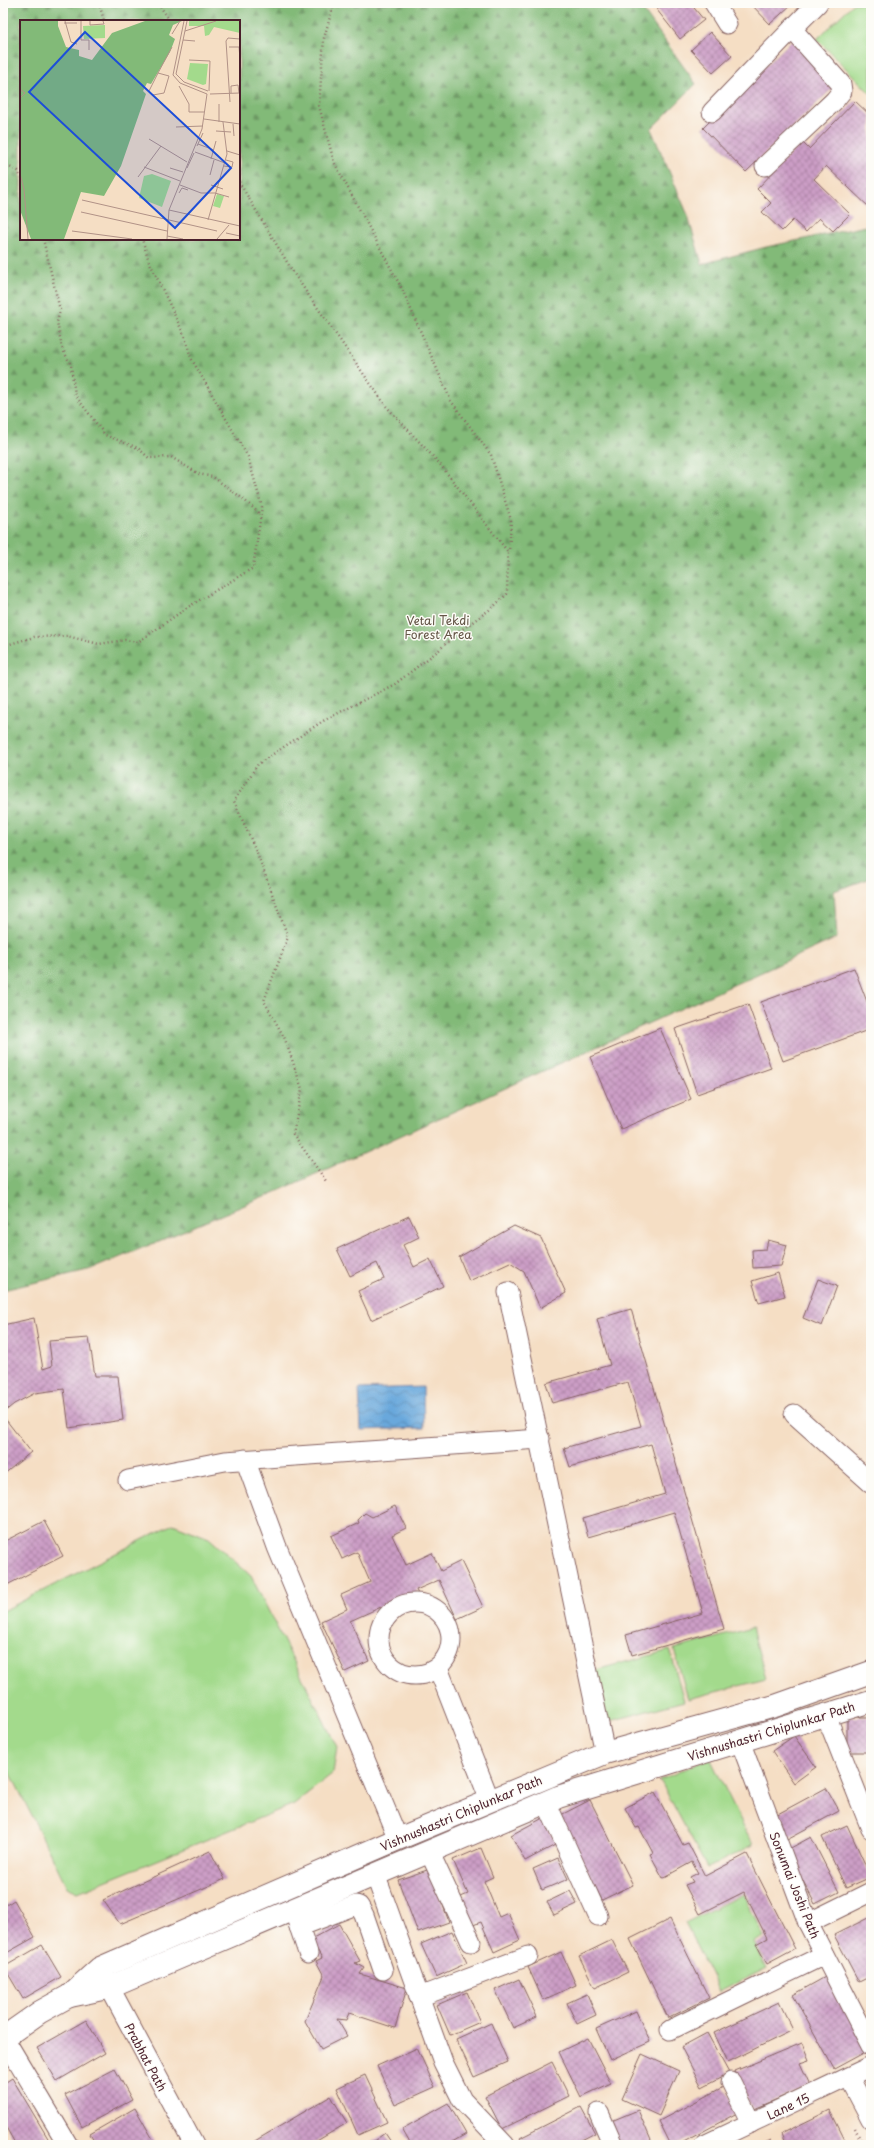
<svg xmlns="http://www.w3.org/2000/svg" width="874" height="2148" font-family="'Playpen Sans',sans-serif">
  <style>
    .forest { fill: url(#forest-firs); stroke: #666c52; fill-rule: evenodd }
    .pitch { fill: #a3da8c; stroke: #767c5c }
    .water { fill: url(#water-waves); stroke: #5a6484 }
    .building { fill: url(#building-cross-hatch) }
    .lines { fill: none; stroke-linecap: round; stroke-linejoin: round }
    .minor-casing { stroke: #866261; stroke-width: 21 }
    .major-casing { stroke: #866261; stroke-width: 24 }
    .path { stroke: #866261; stroke-width: 2.5; stroke-dasharray: 1 3; stroke-linecap: butt }
    .minor { stroke: #fff; stroke-width: 19 }
    .major { stroke: #fff; stroke-width: 22 }
    .labels { text-anchor: middle; dominant-baseline: central; stroke-width: 3; stroke-linejoin: round; paint-order: stroke }
    .park-label { font-size: 12px; fill: #655748; stroke: #fdfcf7 }
    .street-label { font-size: 12px; fill: #4a1f2b; stroke: #fdfcf7 }
    .inset-road { fill: none; stroke: #b19287; stroke-width: 1 }
    .view { fill: #1d4ed8; fill-opacity: 0.15; stroke: #1d4ed8; stroke-width: 2 }
    .inset-edge { fill: none; stroke: #4a1f2b; stroke-width: 2 }
  </style>
  <defs>
    <pattern id="forest-firs" width="22" height="20" patternUnits="userSpaceOnUse"><rect width="22" height="20" fill="#82ba78"/><path d="M5 1l3.5 6h-7zM16 11l3.5 6h-7z" fill="#6c9763"/></pattern>
    <pattern id="water-waves" width="16" height="10" patternUnits="userSpaceOnUse"><rect width="16" height="10" fill="#69a8dc"/><path d="M0 5q4-4 8 0t8 0" fill="none" stroke="#5888b3"/></pattern>
    <pattern id="building-cross-hatch" width="8" height="8" patternUnits="userSpaceOnUse"><rect width="8" height="8" fill="#cc9ec6"/><path d="M0 0l8 8M0 8l8-8" fill="none" stroke="#a880a1"/></pattern>
  </defs>
  <rect width="100%" height="100%" fill="#fdfcf7"/>
  <filter id="ink" filterUnits="userSpaceOnUse"><feTurbulence type="fractalNoise" baseFrequency=".025" numOctaves="2"/><feDisplacementMap in="SourceGraphic" scale="8" xChannelSelector="R" yChannelSelector="G"/><feConvolveMatrix kernelMatrix="1 2 1 2 8 2 1 2 1" color-interpolation-filters="sRGB"/></filter>
  <filter id="wash" filterUnits="userSpaceOnUse"><feTurbulence type="fractalNoise" baseFrequency=".012" numOctaves="4" result="noise"/><feDisplacementMap in="SourceGraphic" scale="16" xChannelSelector="R" yChannelSelector="G"/><feGaussianBlur stdDeviation="0.9" result="paint"/><feColorMatrix in="noise" values="0 0 0 0 0 0 0 0 0 0 0 0 0 0 0 0 0 1.4 0 .05"/><feComposite in="paint" operator="in"/></filter>
  <g filter="url(#wash)">
    <rect width="100%" height="100%" fill="#f5dec4"/>
    <path class="forest" d="M3 3H638L696 84 651 129 687 213 702 264 766 247 871 225V878L834 891 837 938 276 1192 92 1269 3 1290ZM21 21H239V239H21Z"/>
    <g class="pitch">
      <path d="M854 3H871V94L817 39Z"/>
      <path d="M173 1524 209 1538 251 1576 337 1747 333 1773 294 1804 78 1892 67 1887 3 1758V1611Z"/>
      <path d="M752 1628 766 1679 688 1699 674 1649Z"/>
      <path d="M670 1650 684 1701 606 1722 592 1671Z"/>
      <path d="M710 1758 753 1845 707 1868 660 1780Z"/>
      <path d="M743 1894 764 1937 754 1942 767 1968 719 1992 685 1923Z"/>
    </g>
    <path class="water" d="M423 1387 424 1428 361 1430 359 1389Z"/>
    <g id="blocks">
      <g class="building">
        <path d="M666 3H690L704 20 680 39 657 10Z"/>
        <path d="M750 3H791L792 4 770 24Z"/>
        <path d="M710 32 732 56 713 73 691 50Z"/>
        <path d="M792 40 836 85 746 172 703 128Z"/>
        <path d="M855 101 871 116V209L826 166 814 179 850 214 833 231 819 218 806 232 793 220 782 231 762 212 771 203 757 189 802 142 809 149Z"/>
        <path d="M854 968 871 1012V1029L783 1061 761 1002Z"/>
        <path d="M748 1004 771 1068 697 1094 675 1029Z"/>
        <path d="M660 1028 691 1099 621 1129 590 1057Z"/>
        <path d="M409 1216 419 1237 403 1245 414 1267 430 1259 443 1286 371 1320 358 1291 384 1279 377 1263 350 1276 337 1249Z"/>
        <path d="M514 1226 541 1238 566 1293 540 1308 524 1271 510 1262 469 1281 459 1257Z"/>
        <path d="M768 1240 787 1245 781 1266 753 1268 752 1250 766 1249Z"/>
        <path d="M778 1273 785 1296 759 1303 752 1281Z"/>
        <path d="M818 1279 837 1286 822 1326 803 1318Z"/>
        <path d="M631 1309 724 1629 632 1655 626 1635 703 1613 674 1512 588 1537 583 1518 665 1494 651 1444 570 1467 564 1448 641 1426 628 1382 552 1403 546 1383 610 1365 597 1319Z"/>
        <path d="M34 1318 43 1369 52 1366 49 1341 89 1338 95 1376H118L123 1420 69 1428 64 1389 35 1393 14 1404 3 1413V1325Z"/>
        <path d="M3 1416 31 1452 3 1475Z"/>
        <path d="M395 1506 406 1528 392 1535 406 1565 432 1553 441 1571 461 1561 483 1607 457 1619 439 1580 416 1590 418 1594 408 1599 406 1595 392 1602 393 1606 383 1611 381 1607 350 1621 369 1661 345 1672 321 1621 347 1609 341 1595 370 1582 357 1552 342 1559 331 1536 359 1523 358 1520 365 1513 372 1517Z"/>
        <path d="M44 1521 63 1556 3 1587V1542Z"/>
        <rect x="847" y="1717" width="24" height="35"/>
        <path d="M794 1736 816 1767 794 1783 772 1751Z"/>
        <path d="M826 1788 839 1811 787 1839 774 1816Z"/>
        <path d="M655 1792 683 1845 688 1843 705 1876 747 1854 795 1949 767 1964 756 1944 767 1938 744 1892 700 1914 685 1885 693 1882 690 1877 698 1873 692 1862 663 1878 650 1854 653 1853 639 1827 636 1828 625 1808Z"/>
        <path d="M590 1800 633 1885 602 1900 559 1816Z"/>
        <path d="M543 1818 557 1844 525 1861 511 1835Z"/>
        <path d="M847 1825 871 1877 846 1888 822 1837Z"/>
        <path d="M811 1837 839 1892 815 1904 787 1850Z"/>
        <path d="M481 1848 493 1877 484 1881 499 1917 508 1913 520 1940 494 1952 481 1922 468 1927 456 1899 468 1894 453 1860Z"/>
        <path d="M210 1851 225 1879 120 1924 103 1900Z"/>
        <path d="M558 1858 568 1879 542 1890 533 1869Z"/>
        <path d="M430 1869 449 1922 418 1933 398 1880Z"/>
        <path d="M570 1891 577 1904 554 1915 547 1902Z"/>
        <path d="M14 1900 35 1937 3 1955V1907Z"/>
        <path d="M868 1918 871 1924V1976L859 1982 834 1935Z"/>
        <path d="M670 1919 709 1998 668 2018 630 1939Z"/>
        <path d="M339 1924 360 1961 355 1963 364 1968 360 1974 407 1988 395 2028 349 2013 346 2020 337 2019 347 2036 321 2049 305 2021 324 1976 316 1961 322 1958 311 1939Z"/>
        <path d="M452 1931 467 1963 436 1977 421 1944Z"/>
        <path d="M612 1940 628 1972 595 1988 579 1956Z"/>
        <path d="M42 1945 61 1977 23 1999 4 1967Z"/>
        <path d="M561 1952 576 1985 543 2000 528 1967Z"/>
        <path d="M827 1976 869 2050 834 2069 793 1995Z"/>
        <path d="M519 1979 537 2017 513 2028 495 1990Z"/>
        <path d="M467 1992 480 2022 450 2035 437 2005Z"/>
        <path d="M587 1994 596 2015 577 2024 567 2003Z"/>
        <path d="M779 2002 793 2030 728 2062 714 2033Z"/>
        <path d="M636 2011 650 2042 610 2060 596 2029Z"/>
        <path d="M86 2020 105 2053 57 2081 37 2048Z"/>
        <path d="M491 2023 508 2062 474 2077 456 2039Z"/>
        <path d="M707 2033 729 2073 702 2087 681 2047Z"/>
        <path d="M588 2038 611 2083 581 2097 559 2052Z"/>
        <path d="M802 2043 809 2060 800 2063 810 2085 752 2110 735 2071Z"/>
        <path d="M417 2048 435 2087 395 2105 377 2066Z"/>
        <path d="M642 2054 679 2071 659 2116 622 2099Z"/>
        <path d="M552 2062 569 2096 502 2129 485 2096Z"/>
        <path d="M115 2069 132 2100 82 2127 65 2095Z"/>
        <path d="M365 2075 387 2122 358 2135 337 2088Z"/>
        <path d="M12 2078 52 2145H16L3 2122V2084Z"/>
        <path d="M723 2087 737 2113 678 2145H671L659 2121Z"/>
        <path d="M331 2096 347 2123 310 2145H248Z"/>
        <path d="M448 2103 466 2134 447 2145H411L402 2129Z"/>
        <path d="M581 2107 595 2133 572 2145H524L520 2138Z"/>
        <path d="M135 2108 154 2141 148 2145H96L90 2134Z"/>
        <path d="M638 2110 653 2145H619L609 2122Z"/>
        <path d="M830 2110 845 2140 836 2145H786L781 2134Z"/>
        <path d="M385 2133 393 2145H368Z"/>
        <path d="M771 2140 773 2145H760Z"/>
      </g>
    </g>
  </g>
  <g filter="url(#ink)">
    <use href="#blocks" fill-opacity="0" stroke="#866261" stroke-width="1"/>
    <g class="lines">
      <defs>
        <g id="minor">
          <path d="M714 3 727 24"/>
          <path d="M712 112 792 29"/>
          <path d="M765 166 834 101 842 91 841 84 792 29 818 3"/>
          <path d="M508 1292 605 1753"/>
          <path d="M794 1414 871 1483"/>
          <path d="M245 1459 277 1547 398 1839"/>
          <path d="M128 1480 225 1461 540 1439"/>
          <circle cx="415" cy="1639" r="36"/>
          <path d="M438 1668 490 1801"/>
          <path d="M826 1715 871 1829"/>
          <path d="M740 1741 808 1923 871 2046"/>
          <path d="M546 1802 598 1916"/>
          <path d="M429 1851 471 1942"/>
          <path d="M375 1874 443 2062 462 2100 505 2145"/>
          <path d="M295 1914 308 1953"/>
          <path d="M808 1923 871 1892"/>
          <path d="M299 1927 356 1905 359 1906 364 1915 383 1970"/>
          <path d="M103 1975 194 2145"/>
          <path d="M419 1997 528 1956"/>
          <path d="M670 2030 824 1955"/>
          <path d="M3 2036 68 2145"/>
          <path d="M849 2077 871 2119"/>
          <path d="M731 2082 751 2123"/>
          <path d="M599 2113 613 2145"/>
          <path d="M704 2145 871 2066"/>
        </g>
        <g id="major">
          <path d="M70 1996 108 1988 558 1797 871 1701"/>
          <path d="M3 2038 40 2012 69 1996 100 1968 398 1839 605 1753 775 1706 871 1672"/>
        </g>
      </defs>
      <use href="#minor" class="minor-casing"/>
      <use href="#major" class="major-casing"/>
      <g class="path">
        <path d="M99 3 104 21"/>
        <path d="M158 3 170 21"/>
        <path d="M334 3 324 38 319 106 334 162 402 289 451 401 491 455 511 520 509 552"/>
        <path d="M3 164 18 171 21 178"/>
        <path d="M239 182 296 277 386 406 439 463 508 552 507 594 492 608 457 633 439 650 395 684 323 721 258 764 234 801 257 853 288 937 264 1001 285 1039 302 1089 293 1134 326 1181"/>
        <path d="M43 239 60 310 57 322 62 348 71 365 75 395 105 435 138 448 149 458 171 457 199 474 213 477 242 498 261 515"/>
        <path d="M3 646 34 637 67 636 99 644 125 640 138 642 188 607 253 568 262 507 248 457 191 358 185 337 149 261 142 239"/>
        <path d="M855 2128 863 2145"/>
      </g>
      <use href="#minor" class="minor"/>
      <use href="#major" class="major"/>
    </g>
  </g>
  <g class="labels">
    <g class="park-label">
      <text x="438" y="620">Vetal Tekdi<tspan x="438" dy="14">Forest Area</tspan></text>
    </g>
    <g class="street-label">
      <text transform="translate(771 1731) rotate(-17)">Vishnushastri Chiplunkar Path</text>
      <text transform="translate(461 1813) rotate(-23)">Vishnushastri Chiplunkar Path</text>
      <text transform="translate(795 1885) rotate(68)">Sonumai Joshi Path</text>
      <text transform="translate(146 2057) rotate(62)">Prabhat Path</text>
      <text transform="translate(788 2106) rotate(-25)">Lane 15</text>
    </g>
  </g>
  <g transform="translate(20 20)">
    <rect width="220" height="220" fill="#f5dec4"/>
    <path d="M0 1H38V6L46 27 59 30V36L72 40 92 13 125 1H162L153 5 149 15 155 19 150 32 131 64 127 63 123 71 126 74 101 146 84 176 61 172 44 219H11L0 190Z" fill="#82ba78"/>
    <path d="M169 1H220V13L194 7 189 15 185 16 184 6H169Z" fill="#a3da8c"/>
    <path d="M85 5V18L64 19 63 6ZM170 43 188 44 186 64 183 65 167 59ZM132 154 151 161 142 187 119 178 124 156ZM197 174 204 176 200 188 193 186Z" fill="#a3da8c"/>
    <path class="inset-road" d="M45 1 51 22 57 24M61 1V20H69V30M70 1V5L84 4 83 1M164 1 153 55 160 63 187 74M167 1 156 54 164 62 188 71M44 3H57M165 11 196 1M152 14 160 1M163 20 175 21M209 27H219L220 39M169 40 190 41 189 71M138 53 129 71 133 75 144 73 149 56M149 56 138 53 152 27M159 66 169 84V92H184M0 69 5 73 0 78M211 73V66L218 65 219 73M190 74 220 73M210 82 206 21 208 18 220 19M184 99 220 104M199 102V84M213 104 214 116M156 107 183 106M196 111 211 112M129 119 167 142M178 124 194 130M177 126 183 113M207 131 220 135M175 132 205 143M191 139 196 121M204 146 212 147 213 142 206 140M124 147 160 161M150 148 163 152M167 148 174 133M0 154 4 169 8 219M190 155 194 140M118 157 141 126M160 165 181 173H195L209 177M191 165 203 169M159 173 162 168 168 170M62 180 197 211M149 190 220 206M61 192 147 211M188 200 207 134 203 102M52 211 112 219M206 213 220 216M147 216 163 219M147 219 149 190 182 109 187 74M197 219 209 205"/>
    <path class="view" d="M65 12 211 148 155 208 9 72Z"/>
    <rect width="220" height="220" class="inset-edge"/>
  </g>
  <rect width="874" height="2148" fill="none" stroke="#fdfcf7" stroke-width="16"/>
</svg>
